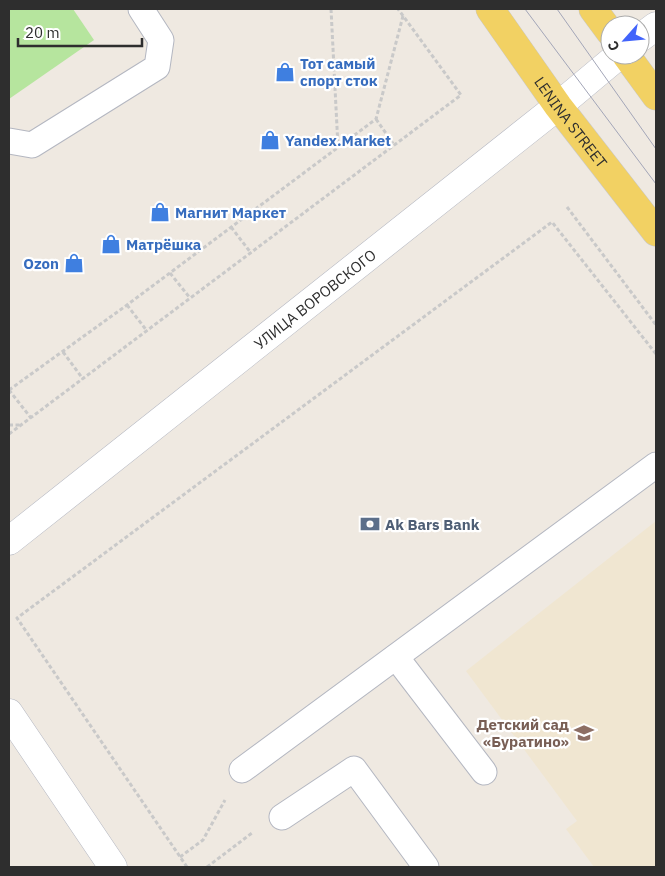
<svg xmlns="http://www.w3.org/2000/svg" width="665" height="876" font-family="'IBM Plex Sans',sans-serif">
  <style>
    .education { fill: #f0e6d1 }
    .green { fill: #b6e59e }
    .lines { fill: none; stroke-linecap: round; stroke-linejoin: round }
    .service-casing { stroke: #b4b7c1; stroke-width: 27 }
    .secondary-casing { stroke: #b4b7c1; stroke-width: 29 }
    .primary-casing { stroke: #c9c9c9; stroke-width: 29 }
    .path { stroke: #c9c9c9; stroke-width: 3; stroke-dasharray: 4 2.5; stroke-linecap: butt }
    .service { stroke: #fff; stroke-width: 25 }
    .secondary { stroke: #fff; stroke-width: 28 }
    .primary { stroke: #f2d163; stroke-width: 28 }
    .tram { stroke: #a3a6b8; stroke-width: 1 }
    .labels { text-anchor: middle; dominant-baseline: central; stroke-width: 4.5; stroke-linejoin: round; paint-order: stroke }
    .shop-label { font-size: 15px; font-weight: bold; fill: #366cbe; stroke: #fff; text-anchor: start }
    .street-label { font-size: 15px; fill: #2e2e2e; stroke: #fff }
    .service-label { font-size: 15px; font-weight: bold; fill: #4e5e75; stroke: #fff; text-anchor: start }
    .education-label { font-size: 15px; font-weight: bold; fill: #785e54; stroke: #fff; text-anchor: end }
  </style>
  <rect width="100%" height="100%" fill="#efe9e1"/>
  <path class="education" d="M656 521V867H594L566 829 577 821 466 671Z"/>
  <path class="green" d="M9 9H73L94 40 9 99Z"/>
  <g class="lines">
    <defs>
      <g id="service">
        <path d="M9 141 32 145 157 67 161 40 141 9"/>
        <path d="M396 657 484 772"/>
        <path d="M242 770 656 465"/>
        <path d="M282 817 354 769 426 867"/>
      </g>
      <g id="secondary">
        <path d="M640 38 656 26"/>
        <path id="s1" d="M9 541 558 106 619 55"/>
        <path d="M9 713 113 867"/>
      </g>
      <g id="primary">
        <path id="s2" d="M490 9 558 106 656 232"/>
        <path d="M593 9 610 32"/>
        <path d="M626 55 656 96"/>
      </g>
    </defs>
    <use href="#service" class="service-casing"/>
    <use href="#secondary" class="secondary-casing"/>
    <use href="#primary" class="primary-casing"/>
    <g class="path">
      <path d="M331 9 338 147"/>
      <path d="M376 119 394 145"/>
      <path d="M567 207 656 325"/>
      <path d="M231 227 251 253"/>
      <path d="M170 273 190 298"/>
      <path d="M127 305 147 331"/>
      <path d="M63 352 83 379"/>
      <path d="M9 390 127 305 376 119 403 16"/>
      <path d="M9 390 31 418"/>
      <path d="M9 425H20"/>
      <path d="M9 434 461 95 398 9"/>
      <path d="M180 857 203 840 225 800"/>
      <path d="M187 867 17 618 552 222 656 354"/>
      <path d="M207 867 252 833"/>
    </g>
    <use href="#service" class="service"/>
    <use href="#secondary" class="secondary"/>
    <use href="#primary" class="primary"/>
    <g class="tram">
      <path d="M525 9 656 184"/>
      <path d="M557 9 656 149"/>
    </g>
  </g>
  <defs>
    <symbol id="shop-bare" viewBox="-9 -9 18 18"><path d="M-5-2.5h2.3a2.7 3.5 0 0 1 5.4 0H5L5.5 6h-11ZM-1.5-2.5h3a1.5 2.3 0 0 0-3 0Z" fill="#3f7fe0" stroke="#fff" stroke-width="2.5" paint-order="stroke"/></symbol>
    <symbol id="bank-bare" viewBox="-9 -9 18 18"><path d="M-6-4H6V4H-6ZM0-2.3a2.3 2.3 0 1 0 0 4.6a2.3 2.3 0 1 0 0-4.6Z" fill="#5c6f8a" stroke="#fff" stroke-width="2.5" paint-order="stroke"/></symbol>
    <symbol id="school-bare" viewBox="-9 -9 18 18"><path d="M0-5L7-2L0 1L-7-2ZM-4 1L0 2.5L4 1V4Q0 6-4 4Z" fill="#8d6e63" stroke="#fff" stroke-width="2.5" paint-order="stroke"/></symbol>
  </defs>
  <g fill-rule="evenodd">
    <use href="#shop-bare" x="271" y="58" width="28" height="28"/>
    <use href="#shop-bare" x="256" y="126" width="28" height="28"/>
    <use href="#shop-bare" x="146" y="198" width="28" height="28"/>
    <use href="#shop-bare" x="97" y="230" width="28" height="28"/>
    <use href="#shop-bare" x="60" y="249" width="28" height="28"/>
    <use href="#bank-bare" x="356" y="510" width="28" height="28"/>
    <use href="#school-bare" x="570" y="719" width="28" height="28"/>
  </g>
  <g class="labels">
    <g class="shop-label">
      <text x="300" y="63">Тот самый<tspan x="300" dy="17">спорт сток</tspan></text>
      <text x="285" y="140">Yandex.Market</text>
      <text x="175" y="212">Магнит Маркет</text>
      <text x="126" y="244">Матрёшка</text>
      <text x="59" y="263" text-anchor="end">Ozon</text>
    </g>
    <g class="street-label">
      <text stroke="none"><textPath href="#s2" startOffset="139">LENINA STREET</textPath></text>
      <text stroke="none"><textPath href="#s1" startOffset="390">УЛИЦА ВОРОВСКОГО</textPath></text>
    </g>
    <g class="service-label">
      <text x="385" y="524">Ak Bars Bank</text>
    </g>
    <g class="education-label">
      <text x="569" y="724">Детский сад<tspan x="569" dy="17">«Буратино»</tspan></text>
    </g>
  </g>
  <rect width="665" height="876" fill="none" stroke="#2e2e2e" stroke-width="20"/>
  <g transform="translate(625 40) rotate(243)"><circle r="24" fill="#ffffff" stroke="#ababab"/>
  <path d="M0-4L9 19L0 12L-9 19Z" fill="#4264fb"/>
  <text y="-8" font-size="14" font-weight="bold" text-anchor="middle" fill="#2e2e2e">С</text>
  </g>
  <path d="M18 38v8h124v-8" fill="none" stroke="#2e2e2e" stroke-width="2.5"/>
  <text x="25" y="38" font-size="15" fill="#2e2e2e" stroke="#ffffff" stroke-width="4" paint-order="stroke">20 m</text>
</svg>
